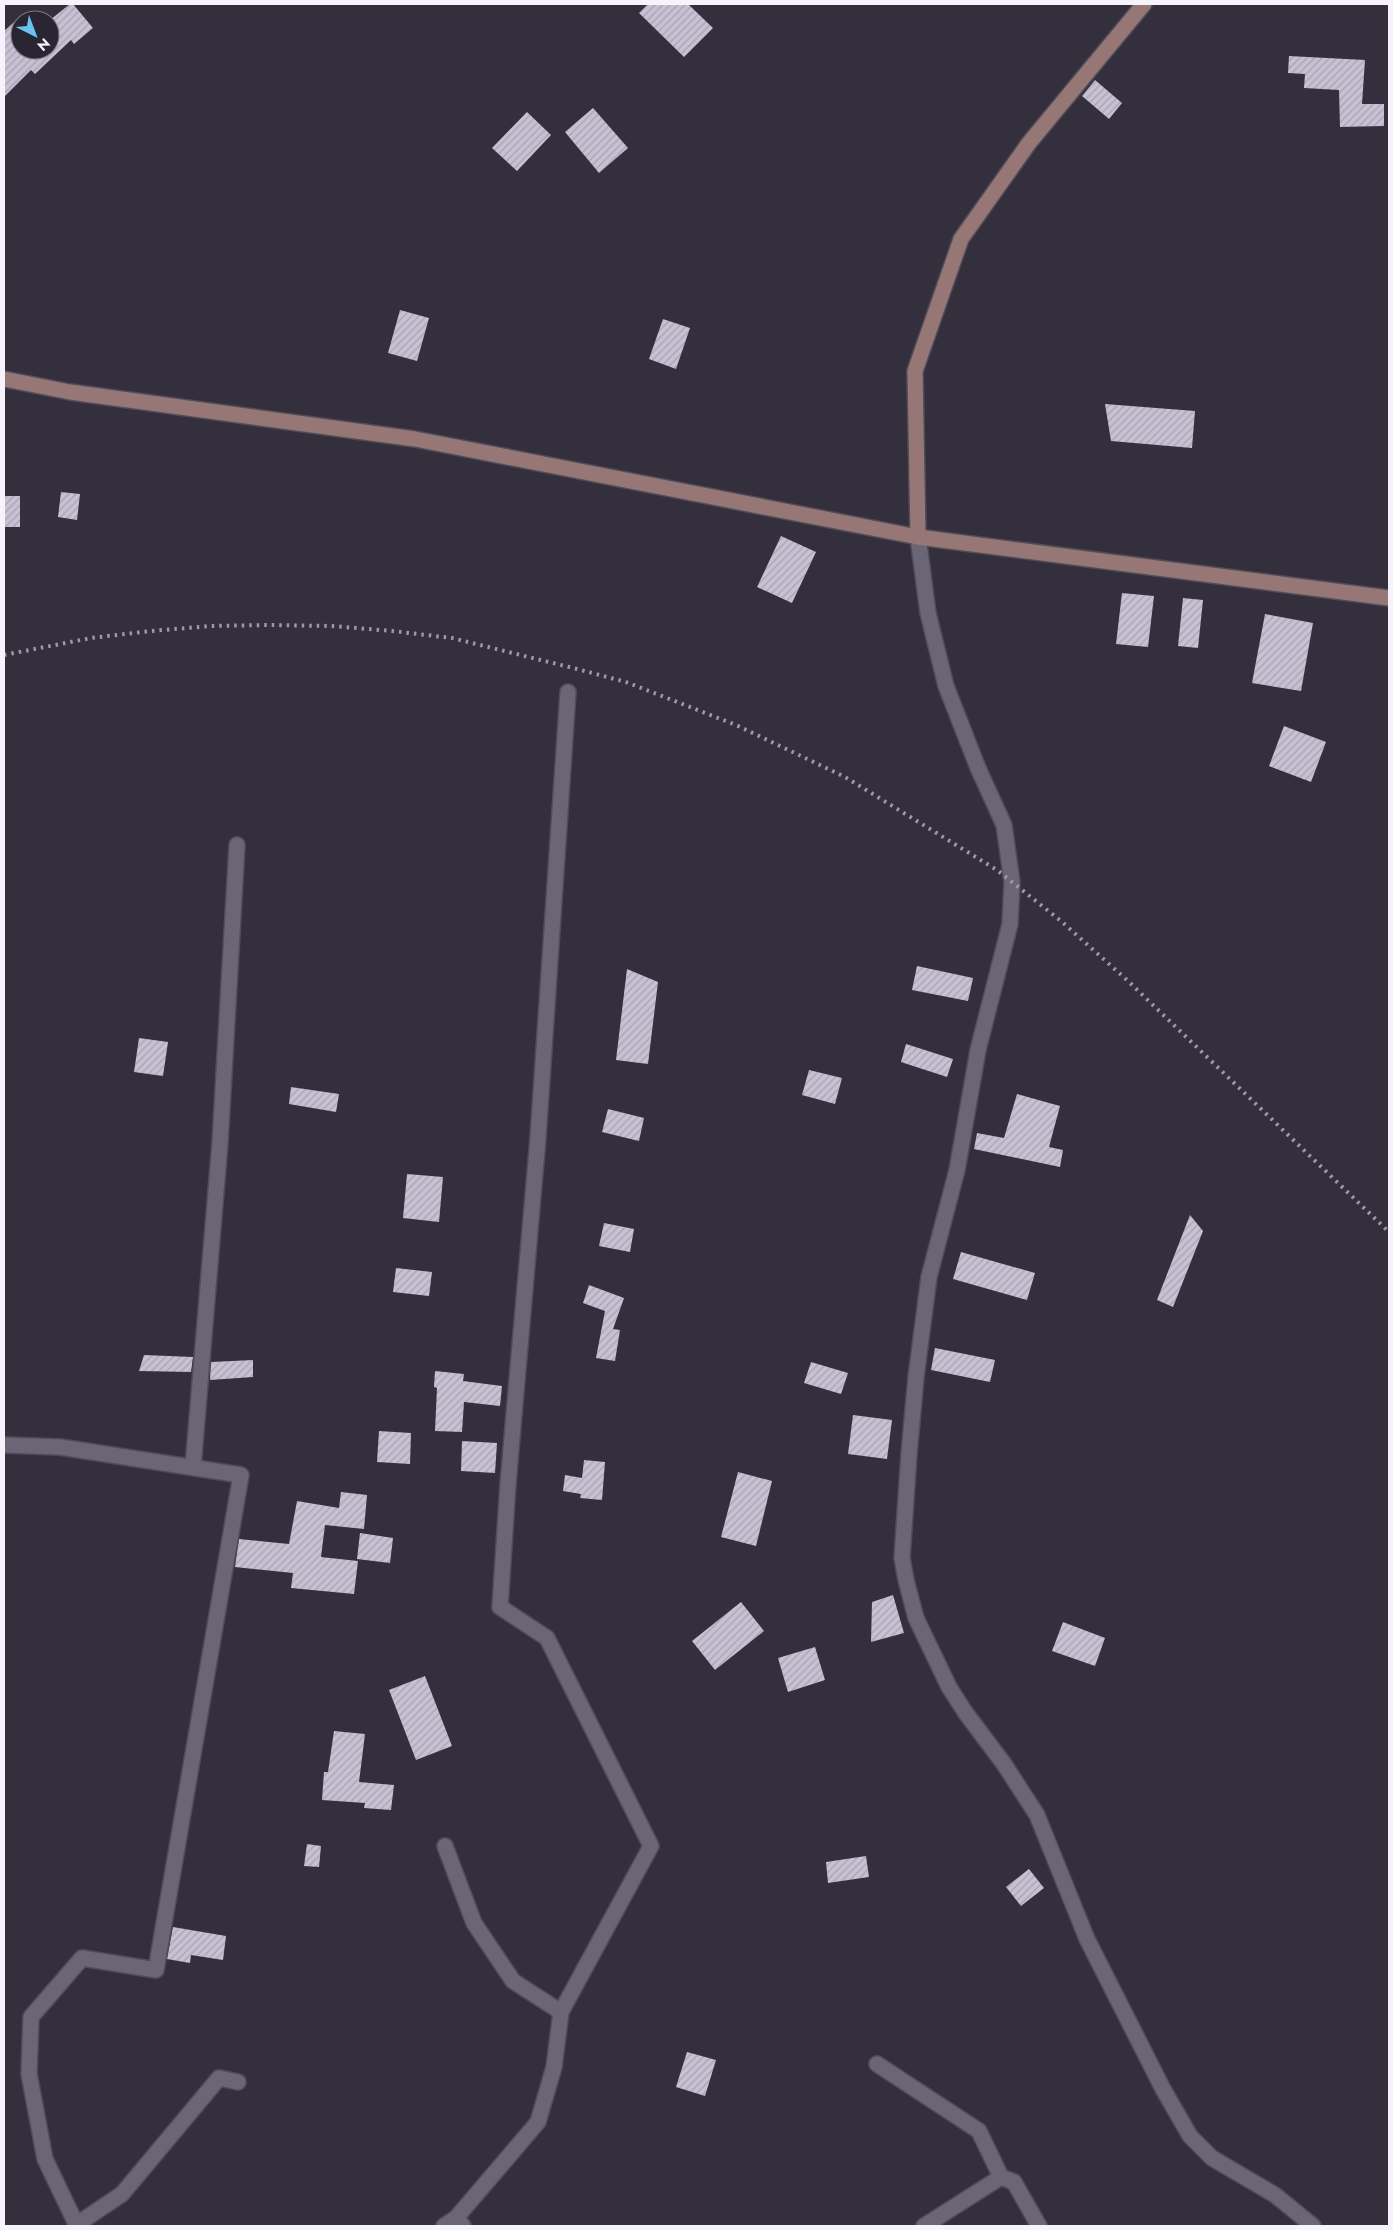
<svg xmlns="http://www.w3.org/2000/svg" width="1393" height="2230" font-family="Jost,sans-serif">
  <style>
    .building { fill: url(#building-hatch) }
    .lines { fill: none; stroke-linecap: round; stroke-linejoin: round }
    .street-casing { stroke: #504c58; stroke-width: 18 }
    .secondary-casing { stroke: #504c58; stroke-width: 18 }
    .street { stroke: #6a6675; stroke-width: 15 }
    .secondary { stroke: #967776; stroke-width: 15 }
    .rail { stroke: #9d9aa5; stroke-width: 4; stroke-dasharray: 2.5 5; stroke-linecap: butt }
  </style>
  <defs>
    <pattern id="building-hatch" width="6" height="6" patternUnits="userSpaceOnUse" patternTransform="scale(1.25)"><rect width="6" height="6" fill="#c6c1d3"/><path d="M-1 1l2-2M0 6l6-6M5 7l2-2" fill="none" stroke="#a7a3b1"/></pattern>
  </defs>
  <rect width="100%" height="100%" fill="#332f3d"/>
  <g class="building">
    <path d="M70 4H73L93 28 74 44 71 40 35 74 31 70 4 97V31L20 17V50H50V20Z"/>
    <path d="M648 4H688L713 28 684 57 639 13Z"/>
    <path d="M1289 56 1365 60 1362 104H1384V126L1340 127 1339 90 1304 88 1305 74 1288 73Z"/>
    <path d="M1095 80 1122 103 1109 119 1082 96Z"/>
    <path d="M593 108 628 148 599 173 565 132Z"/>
    <path d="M527 112 551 135 517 171 492 148Z"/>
    <path d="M400 310 429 318 417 361 388 353Z"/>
    <path d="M663 319 690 328 676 369 649 359Z"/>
    <path d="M1105 404 1195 411 1192 448 1111 441Z"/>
    <path d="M61 492 80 494 77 520 58 517Z"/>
    <rect x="4" y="496" width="16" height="31"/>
    <path d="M781 536 816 552 792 603 757 587Z"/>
    <path d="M1122 593 1154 596 1148 647 1116 644Z"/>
    <path d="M1183 598 1203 600 1198 648 1178 646Z"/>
    <path d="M1265 614 1313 623 1301 691 1252 683Z"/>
    <path d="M1284 726 1326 742 1311 782 1269 766Z"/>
    <path d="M917 966 973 978 968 1001 912 990Z"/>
    <path d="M627 969 658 982 648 1064 616 1060Z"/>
    <path d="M139 1038 168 1042 163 1076 134 1072Z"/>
    <path d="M906 1044 953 1059 947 1077 901 1062Z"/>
    <path d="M809 1070 842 1078 835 1104 802 1095Z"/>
    <path d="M291 1087 339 1094 336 1112 289 1104Z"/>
    <path d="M1017 1094 1060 1106 1049 1147 1063 1150 1060 1167 974 1149 977 1133 1004 1138Z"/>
    <path d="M608 1109 644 1118 639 1141 602 1132Z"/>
    <path d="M407 1174 443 1177 439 1222 403 1218Z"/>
    <path d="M1190 1215 1203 1231 1173 1307 1157 1300Z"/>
    <path d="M604 1223 634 1229 630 1252 599 1246Z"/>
    <path d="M961 1252 1035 1273 1027 1300 953 1279Z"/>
    <path d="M396 1268 432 1272 429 1296 393 1292Z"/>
    <path d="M589 1285 624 1298 613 1329 620 1330 615 1361 596 1358 605 1311 583 1303Z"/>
    <path d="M935 1348 995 1360 990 1382 931 1370Z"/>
    <path d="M144 1355 193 1357 191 1372 139 1371Z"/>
    <path d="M253 1360V1377L210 1380 211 1362Z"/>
    <path d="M811 1362 848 1373 841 1394 804 1383Z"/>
    <path d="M435 1371 464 1374 463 1381 502 1386 500 1406 464 1402 462 1432 435 1431 437 1388 434 1387Z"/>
    <path d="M853 1415 892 1420 887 1459 848 1454Z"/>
    <path d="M379 1431 411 1433 410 1464 377 1462Z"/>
    <path d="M462 1441 497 1443 495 1473 461 1471Z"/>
    <path d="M584 1460 605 1462 602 1500 580 1498 581 1494 563 1491 565 1475 582 1478Z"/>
    <path d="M738 1472 772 1481 756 1546 721 1537Z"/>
    <path d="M341 1492 367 1495 364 1529 325 1525 321 1557 358 1561 354 1594 291 1588 293 1573 235 1567 239 1539 289 1544 297 1501 339 1508Z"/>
    <path d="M360 1533 393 1538 390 1563 357 1559Z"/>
    <path d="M893 1595 904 1633 871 1642 872 1602Z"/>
    <path d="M741 1602 764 1631 715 1670 692 1641Z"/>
    <path d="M1063 1622 1105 1638 1095 1666 1052 1651Z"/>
    <path d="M815 1647 825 1680 788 1692 778 1658Z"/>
    <path d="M425 1676 452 1746 416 1760 389 1690Z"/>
    <path d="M334 1731 365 1734 359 1782 394 1785 391 1810 364 1808 365 1803 322 1800 324 1772H328Z"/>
    <path d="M307 1844 321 1846 319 1867 304 1866Z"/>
    <path d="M866 1856 869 1877 828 1883 826 1862Z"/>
    <path d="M1029 1869 1044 1888 1021 1906 1006 1887Z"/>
    <path d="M173 1927 226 1936 223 1960 191 1955 190 1963 167 1959Z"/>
    <path d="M687 2052 716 2060 705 2096 676 2087Z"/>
  </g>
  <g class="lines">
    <defs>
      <g id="street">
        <path d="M918 537 928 613 946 686 978 768 1004 825 1012 882 1010 924 978 1050 957 1170 929 1277 916 1377 909 1454 902 1558 906 1580 916 1618 949 1687 965 1712 1004 1764 1037 1815 1087 1939 1163 2089 1190 2136 1212 2158 1275 2195 1313 2226"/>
        <path d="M4 1445 60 1447 241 1475 156 1970 82 1958 31 2017 29 2074 45 2159 77 2226"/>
        <path d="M193 1467 220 1143 237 845"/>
        <path d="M445 1846 474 1923 513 1981 561 2012"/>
        <path d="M877 2064 979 2131 1001 2177 924 2226"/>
        <path d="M1001 2177 1014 2182 1039 2226"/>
        <path d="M456 2218 538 2122 554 2067 561 2012 651 1846 547 1638 500 1607 508 1484 538 1138 568 692"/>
        <path d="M76 2225 122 2194 219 2078 238 2082"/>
        <path d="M444 2226 456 2218 463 2226"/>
      </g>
      <g id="secondary">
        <path d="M4 379 70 392 415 439 918 537 1389 598"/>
        <path d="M918 537 915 371 961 239 1029 143 1144 4"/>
      </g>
    </defs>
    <use href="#street" class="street-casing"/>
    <use href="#secondary" class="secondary-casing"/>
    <use href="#street" class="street"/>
    <use href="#secondary" class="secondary"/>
    <path class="rail" d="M4 655 91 638 151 631 211 626 271 625 332 626 392 631 452 638 577 669 626 682 736 725 845 777 997 870 1061 921 1128 981 1389 1232"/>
  </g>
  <rect width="1393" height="2230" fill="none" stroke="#f6f3fc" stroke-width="10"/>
  <g transform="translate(35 35) rotate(138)"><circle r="24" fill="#292533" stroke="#7b7783"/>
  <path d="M0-4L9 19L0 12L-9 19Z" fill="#6bc3f2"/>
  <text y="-8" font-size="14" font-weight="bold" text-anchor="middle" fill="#f6f3fc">N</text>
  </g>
</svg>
